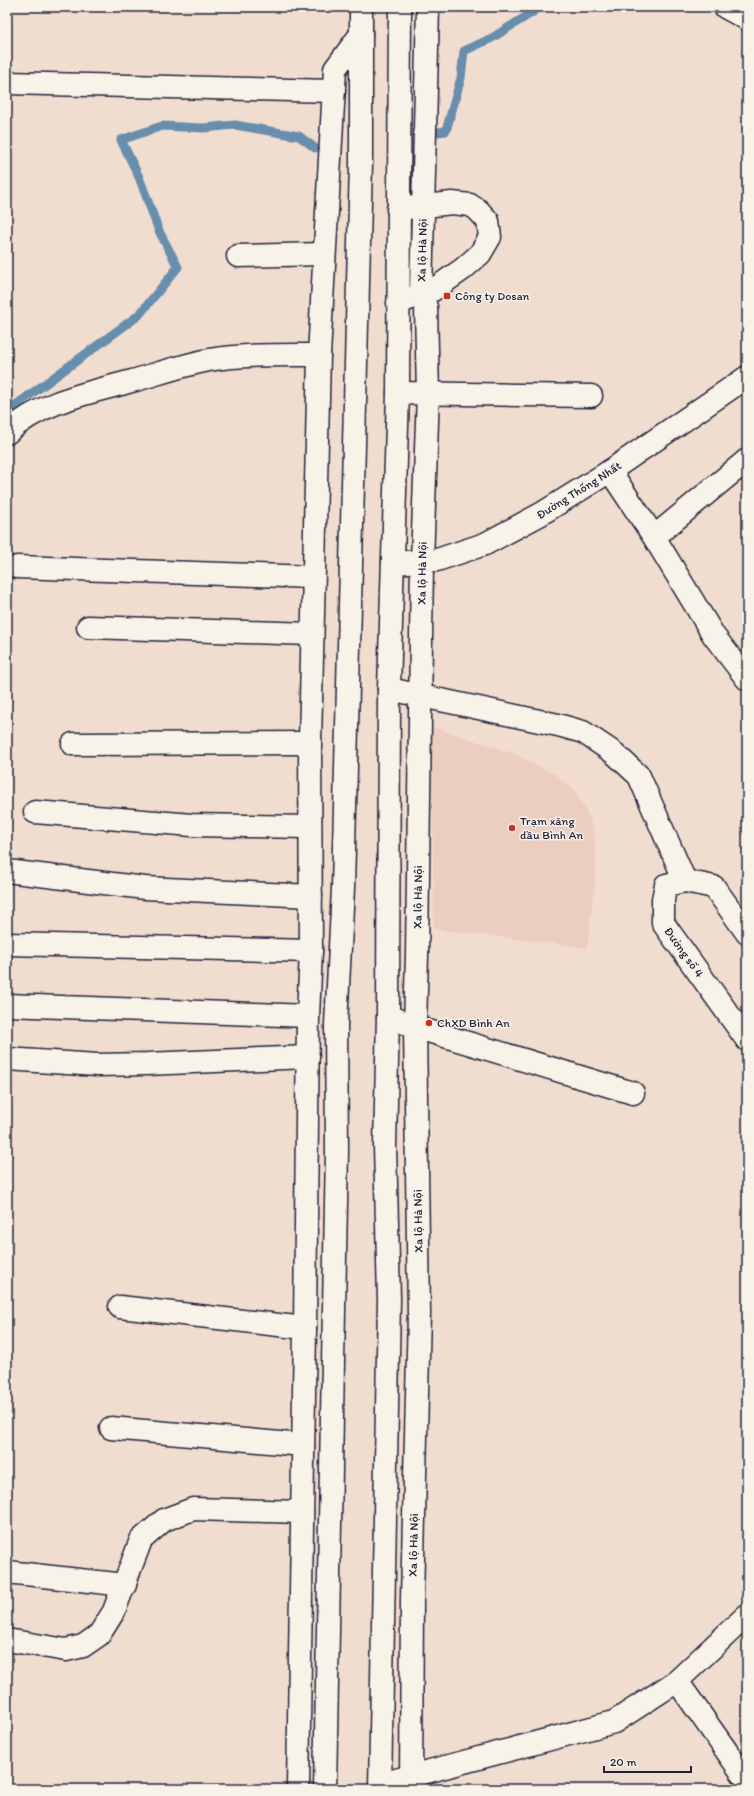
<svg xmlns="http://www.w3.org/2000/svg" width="754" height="1796" font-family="Itim,sans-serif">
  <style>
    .built { fill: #eccec0 }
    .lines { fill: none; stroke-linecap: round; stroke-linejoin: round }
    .stream { stroke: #688ead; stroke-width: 9 }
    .minor-casing { stroke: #22223b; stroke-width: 25 }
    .highway-casing { stroke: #22223b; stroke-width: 25 }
    .minor { stroke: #f7f3e8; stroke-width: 22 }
    .highway { stroke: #f7f3e8; stroke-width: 22 }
    .poi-dot { fill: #c8321e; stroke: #f7f3e8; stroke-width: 1.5 }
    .labels { text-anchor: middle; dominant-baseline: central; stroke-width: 3; stroke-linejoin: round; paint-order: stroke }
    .street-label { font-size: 12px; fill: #22223b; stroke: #f7f3e8 }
    .poi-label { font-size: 12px; fill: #22223b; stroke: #f7f3e8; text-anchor: start }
  </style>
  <rect width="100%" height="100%" fill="#f1ddd0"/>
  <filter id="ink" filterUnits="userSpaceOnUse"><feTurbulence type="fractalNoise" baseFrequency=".025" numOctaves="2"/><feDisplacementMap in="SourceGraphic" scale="8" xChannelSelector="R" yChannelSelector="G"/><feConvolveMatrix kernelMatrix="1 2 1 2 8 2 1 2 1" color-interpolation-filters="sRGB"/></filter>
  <g filter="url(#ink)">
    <path class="built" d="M431 726 515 754 556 775 575 791 589 816 595 839 596 873 587 948 434 929Z"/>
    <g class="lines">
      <g class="stream">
        <path d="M438 132 446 131 461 78 464 51 492 38 533 12 535 7"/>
        <path d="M7 415 12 408 139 315 178 267 159 231 139 177 121 140 162 126 203 128 235 125 299 136 315 148"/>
      </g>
      <defs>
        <g id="minor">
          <path d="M725 7 747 19"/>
          <path d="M7 83 334 91"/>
          <path d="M238 256 324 254"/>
          <path d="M398 303 433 290 463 269 480 254 490 237 488 221 478 210 470 205 452 203 398 209"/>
          <path d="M398 393 591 396"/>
          <path d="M7 433C41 401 89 393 132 381 157 374 183 365 209 360 245 354 282 355 319 355"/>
          <path d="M610 471 654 537 714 636 747 679"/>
          <path d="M654 537 747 460"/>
          <path id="s1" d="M393 563 437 560 485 544 541 514 610 471 747 377"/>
          <path d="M17 567 313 577"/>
          <path d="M88 627 312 634"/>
          <path d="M389 689 558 725 583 732 614 753 639 776 685 881"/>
          <path d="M73 744 310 743"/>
          <path d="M35 812 192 825 309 827"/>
          <path d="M7 871 145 888 311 896"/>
          <path id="s2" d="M747 933 714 887 685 881 666 885 663 899V923L747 1040"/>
          <path d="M7 944 311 951"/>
          <path d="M7 1005 308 1016"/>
          <path d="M388 1016 415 1027 633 1093"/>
          <path d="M7 1059 97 1065 147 1064 308 1057"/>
          <path d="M120 1307 305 1328"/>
          <path d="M111 1428 303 1445"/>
          <path d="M7 1572 125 1585"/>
          <path d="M7 1640 66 1650 83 1646 99 1635 114 1611 141 1540 164 1520 193 1509 302 1512"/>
          <path d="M677 1681 747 1780"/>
          <path d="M381 1784 614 1722 677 1681 747 1615"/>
        </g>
        <g id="highway">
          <path d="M298 1789 305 1328 308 1016 311 951 310 743 319 355 335 69 361 34"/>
          <path d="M325 1789 337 1150 336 1025 343 888 361 162V7"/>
          <path d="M380 1789 389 1299 385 1146 388 1016 389 689 398 393 400 7"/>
          <path id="s3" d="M411 1789 412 1599 419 1313 415 1027 417 955 422 561 428 394 426 307 421 294 428 7"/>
        </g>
      </defs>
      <use href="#minor" class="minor-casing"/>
      <use href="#highway" class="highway-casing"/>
      <use href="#minor" class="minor"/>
      <use href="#highway" class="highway"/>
    </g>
  </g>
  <g class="poi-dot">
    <rect x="443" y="292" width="8" height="8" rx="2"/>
    <circle cx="512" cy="828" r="4"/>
    <circle cx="429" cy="1023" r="4"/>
  </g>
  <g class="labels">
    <g class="street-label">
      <text stroke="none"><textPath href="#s3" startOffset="1540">Xa lộ Hà Nội</textPath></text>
      <text stroke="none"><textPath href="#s1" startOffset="203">Đường Thống Nhất</textPath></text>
      <text stroke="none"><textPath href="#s3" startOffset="1216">Xa lộ Hà Nội</textPath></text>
      <text stroke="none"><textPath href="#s3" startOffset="892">Xa lộ Hà Nội</textPath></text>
      <text stroke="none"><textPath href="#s2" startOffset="180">Đường số 4</textPath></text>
      <text transform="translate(418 1221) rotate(-91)">Xa lộ Hà Nội</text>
      <text stroke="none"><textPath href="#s3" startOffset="244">Xa lộ Hà Nội</textPath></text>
    </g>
    <g class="poi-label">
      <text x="455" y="296">Công ty Dosan</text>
      <text x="520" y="821">Trạm xăng<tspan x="520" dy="14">dầu Bình An</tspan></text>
      <text x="437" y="1023">ChXD Bình An</text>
    </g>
  </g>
  <rect width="754" height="1796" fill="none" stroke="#f7f3e8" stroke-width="24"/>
  <rect x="12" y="12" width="730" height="1772" fill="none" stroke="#22223b" stroke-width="1.5" filter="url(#ink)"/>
  <path d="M604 1766v6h87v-6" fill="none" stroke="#22223b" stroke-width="2"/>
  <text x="610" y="1766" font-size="12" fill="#22223b" stroke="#f7f3e8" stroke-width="3" paint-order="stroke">20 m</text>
</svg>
